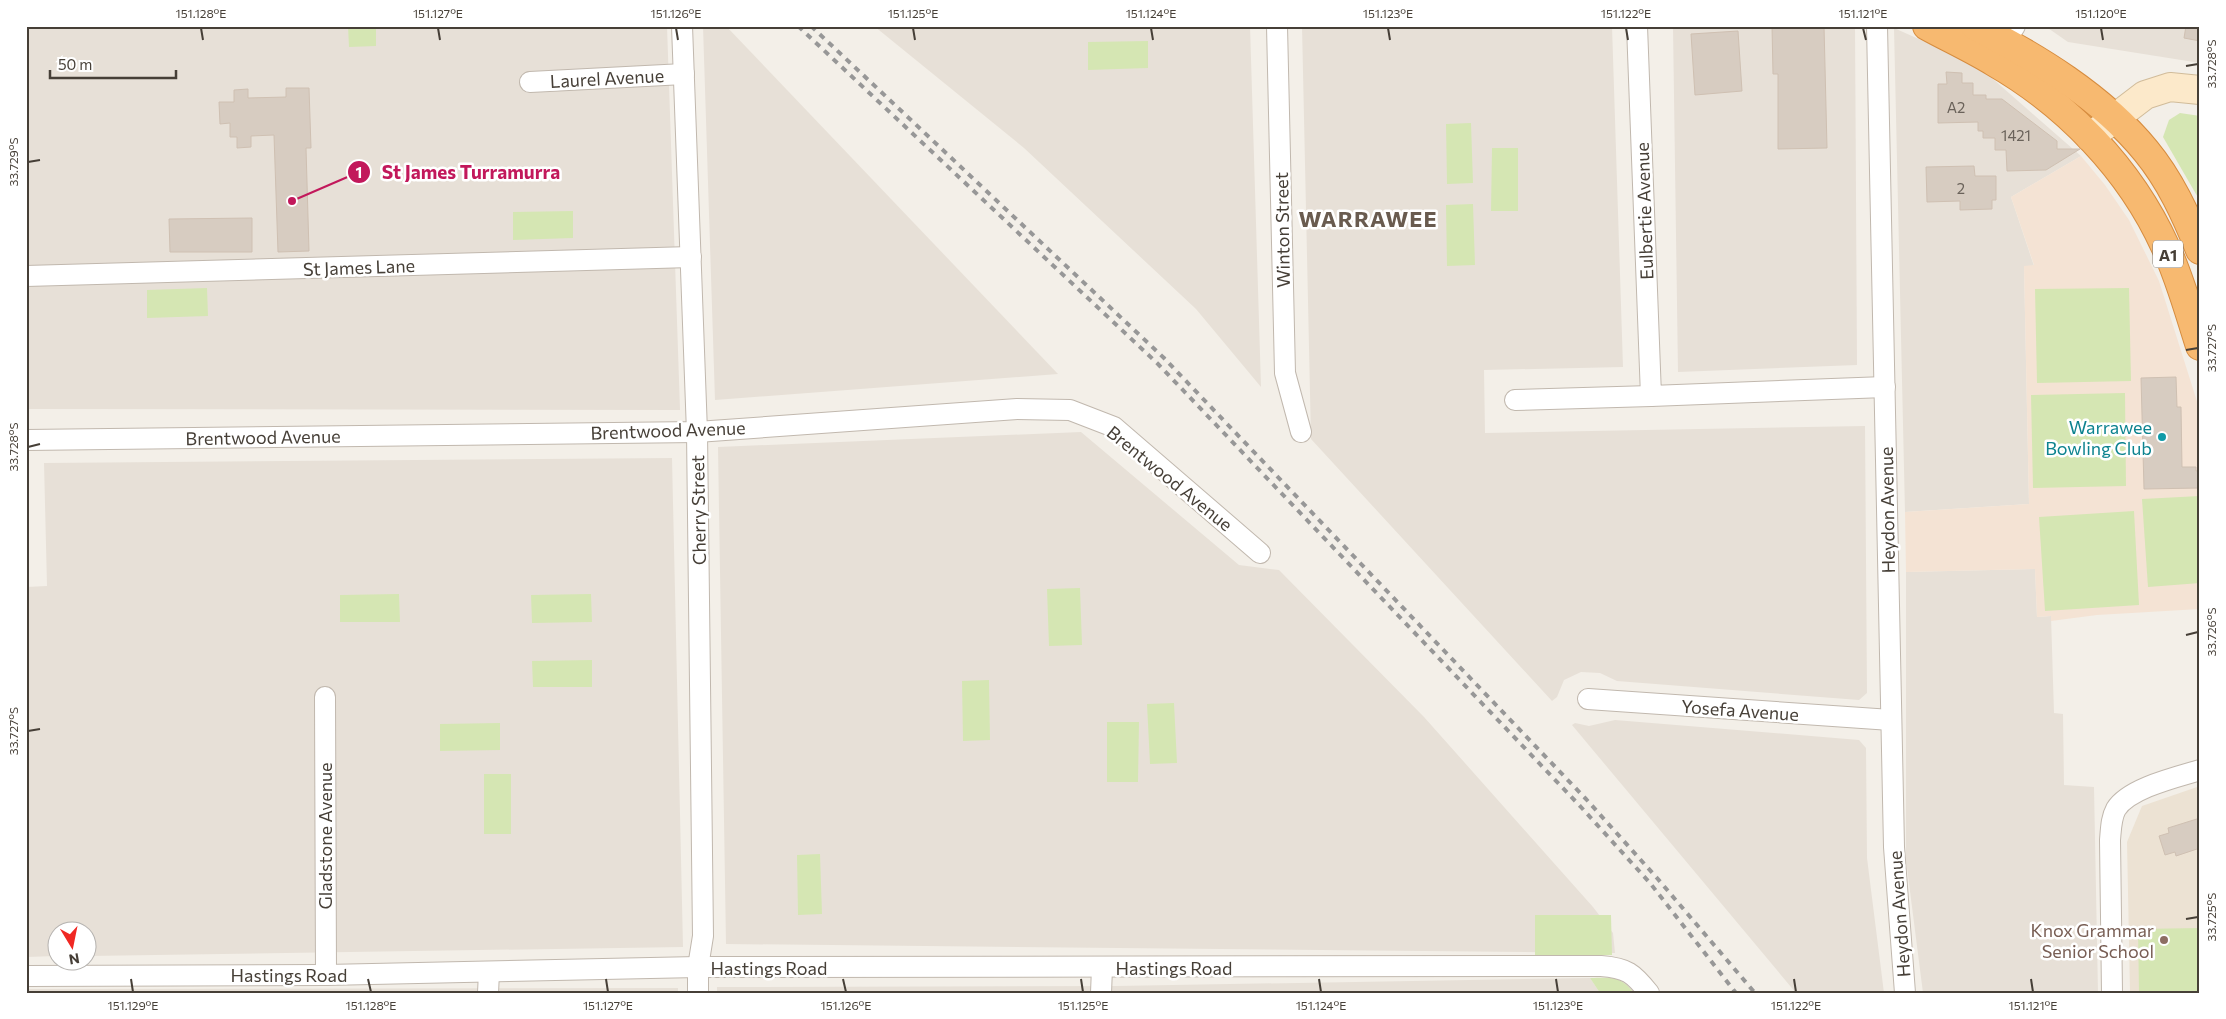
<svg xmlns="http://www.w3.org/2000/svg" width="2226" height="1019" font-family="Commissioner,sans-serif">
  <style>
    .residential { fill: #e7e0d7 }
    .commercial { fill: #f4e3d4 }
    .education { fill: #ece2d3 }
    .green { fill: #d5e6b3 }
    .building { fill: #d7ccc1; stroke: #cfc0b2 }
    .lines { fill: none; stroke-linecap: round; stroke-linejoin: round }
    .street-casing { stroke: #c1b8ae; stroke-width: 22 }
    .secondary-casing { stroke: #d1bc9a; stroke-width: 30 }
    .highway-casing { stroke: #d68c3f; stroke-width: 30 }
    .street { stroke: #fff; stroke-width: 20 }
    .secondary { stroke: #fce9ca; stroke-width: 28 }
    .highway { stroke: #f7b970; stroke-width: 28 }
    .rail { stroke: #979797; stroke-width: 4; stroke-dasharray: 6 6; stroke-linecap: butt }
    .ticks { fill: none; stroke: #463f37; stroke-width: 2 }
    .culture-dot { fill: #0f9aa8; stroke: #fff; stroke-width: 2 }
    .education-dot { fill: #8d6e63; stroke: #fff; stroke-width: 2 }
    .labels { text-anchor: middle; dominant-baseline: central; stroke-width: 5; stroke-linejoin: round; paint-order: stroke }
    .number-label { font-size: 15px; fill: #6a625a }
    .shield { fill: #fff; stroke: #7e7973; stroke-width: 1 }
    .shield-label { font-size: 16px; font-weight: bold; fill: #463f37 }
    .street-label { font-size: 18px; fill: #463f37; stroke: #fff }
    .culture-label { font-size: 18px; fill: #0d838f; stroke: #fff; text-anchor: end }
    .education-label { font-size: 18px; fill: #785e54; stroke: #fff; text-anchor: end }
    .district-label { font-size: 22px; font-weight: bold; letter-spacing: 1px; fill: #695b4f; stroke: #fff }
    .leader { fill: none; stroke: #c2185b; stroke-width: 2 }
    .callout-dot { fill: #c2185b; stroke: #fff; stroke-width: 2 }
    .mark-label { font-size: 15px; text-anchor: middle; font-weight: bold; fill: #fff }
    .callout-label { font-size: 19px; text-anchor: middle; font-weight: bold; fill: #c2185b; stroke: #fff; stroke-width: 5; stroke-linejoin: round; paint-order: stroke }
    .neatline { fill: none; stroke: #463f37; stroke-width: 2 }
    .ticks-label { font-size: 12px; text-anchor: middle; fill: #463f37 }
  </style>
  <rect width="100%" height="100%" fill="#f3efe8"/>
  <g class="residential">
    <path d="M26 26H667L680 410 26 409Z"/>
    <path d="M703 26H726L1058 374 715 400Z"/>
    <path d="M874 26H1250L1261 387 1196 309 1024 148Z"/>
    <path d="M1302 26H1612L1623 367 1484 370 1485 433 1865 426 1867 693 1859 700 1617 681 1600 673 1581 672 1564 680 1557 697 1552 701 1311 439Z"/>
    <path d="M1673 26H1855L1857 365 1678 372Z"/>
    <path d="M2045 26H2200V63L2068 42Z"/>
    <path d="M1894 28 1977 65 2081 156 2011 197 2034 266 2024 267 2029 504 1905 512Z"/>
    <path d="M1081 432 1239 565 1279 570 1424 717 1593 907 1613 933 1615 953 726 944 718 447Z"/>
    <path d="M672 458 683 947 88 956V932H58L57 956 26 957V587L47 586 44 463Z"/>
    <path d="M2035 569 2037 617 2051 616 2054 713 2063 714 2064 785 2094 787 2098 993H1923L1906 860V572Z"/>
    <path d="M1615 720 1859 740 1866 748 1867 858 1884 993H1796L1572 725 1575 723 1589 726Z"/>
    <path d="M1590 978 1600 993H717V987L1116 986Z"/>
    <path d="M678 988V993H26V989Z"/>
  </g>
  <path class="commercial" d="M2081 156 2105 185 2129 220 2159 281 2200 411V609L2097 615 2051 621V616L2037 617 2035 569 1906 572 1905 512 2029 504 2024 266 2034 265 2011 197Z"/>
  <path class="education" d="M2200 786V993H2130L2127 842 2142 806Z"/>
  <g class="green">
    <path d="M348 26H376V46L349 47Z"/>
    <path d="M1148 41V68L1088 70V42Z"/>
    <path d="M2180 113 2200 116V201L2163 137 2169 120Z"/>
    <path d="M1471 123 1473 183 1447 184 1446 124Z"/>
    <path d="M1492 148H1518V211H1491Z"/>
    <path d="M1473 204 1475 265 1447 266 1446 205Z"/>
    <path d="M573 211V238L513 240V212Z"/>
    <path d="M207 288 208 316 147 318V290Z"/>
    <path d="M2129 288 2131 381 2037 383 2035 289Z"/>
    <path d="M2125 393 2126 486 2033 488 2031 395Z"/>
    <path d="M2200 496V583L2148 587 2142 499Z"/>
    <path d="M2134 511 2139 605 2045 611 2039 517Z"/>
    <path d="M1080 588 1082 645 1049 646 1047 589Z"/>
    <path d="M399 594 400 622H340V595Z"/>
    <path d="M591 594 592 622 532 623 531 595Z"/>
    <path d="M592 660V687H533L532 661Z"/>
    <path d="M989 680 990 740 963 741 962 681Z"/>
    <path d="M1174 703 1177 763 1150 764 1147 704Z"/>
    <path d="M1107 722H1139L1138 782H1107Z"/>
    <path d="M500 723V750L440 751V724Z"/>
    <rect x="484" y="774" width="27" height="60"/>
    <path d="M820 854 822 914 798 915 797 855Z"/>
    <path d="M1535 915H1611L1612 955 1535 956Z"/>
    <path d="M2200 928V993H2139L2138 929Z"/>
    <path d="M1590 978C1611 978 1620 975 1634 993H1600Z"/>
  </g>
  <g class="building">
    <path d="M1772 26H1824L1827 148 1778 149V74H1773Z"/>
    <path d="M2186 26H2200V41L2184 38Z"/>
    <path d="M1738 31 1742 91 1695 95 1691 34Z"/>
    <path d="M1946 72 1962 73V83H1973V95H1986V99H2002L2057 141V149H2080L2046 170 2007 171 2006 150H1995V138H1983V131H1978V122L1938 123V84H1947Z"/>
    <path d="M286 88H309L311 148H306L309 251 278 252 274 135 251 136V147L237 148V137H230V123L220 124 219 102H234V90L248 89V98L286 97Z"/>
    <path d="M1974 166 1975 176H1996V200H1992V209L1960 210V201L1927 202 1926 167Z"/>
    <path d="M252 218V252H170L169 219Z"/>
    <path d="M2176 377 2177 407H2181L2182 467H2196V471L2200 470V488L2144 489 2141 378Z"/>
    <path d="M2200 818V848L2176 856 2175 852 2165 855 2159 836 2169 833 2168 828Z"/>
  </g>
  <g class="lines">
    <defs>
      <g id="street">
        <path d="M682 26 697 432 703 936 698 967V993"/>
        <path d="M1277 26 1285 373 1301 432"/>
        <path d="M1637 26 1651 396 1885 387"/>
        <path d="M1877 26 1894 847 1905 993"/>
        <path d="M2005 42 2015 26"/>
        <path d="M530 82 684 74"/>
        <path d="M26 276 691 257"/>
        <path d="M1515 400 1651 396"/>
        <path d="M26 440 697 432 1017 409 1070 410 1114 427 1260 553"/>
        <path d="M325 697 326 975"/>
        <path d="M1588 699 1891 720"/>
        <path d="M26 976 326 975 698 967 1601 966C1627 968 1633 973 1649 993"/>
        <path d="M488 993 489 972"/>
        <path d="M1101 993 1102 968"/>
        <path d="M2112 993 2110 840C2111 829 2111 818 2116 809 2129 788 2177 777 2200 770"/>
      </g>
      <path id="secondary" d="M2090 137 2145 95 2170 87 2200 90"/>
      <g id="highway">
        <path d="M1927 26C1949 38 1973 49 1994 62 2067 104 2130 169 2165 246 2180 278 2189 312 2200 346"/>
        <path d="M1975 26C2036 57 2102 97 2146 151 2170 180 2186 215 2200 250"/>
      </g>
    </defs>
    <use href="#street" class="street-casing"/>
    <use href="#secondary" class="secondary-casing"/>
    <use href="#highway" class="highway-casing"/>
    <use href="#street" class="street"/>
    <use href="#secondary" class="secondary"/>
    <use href="#highway" class="highway"/>
    <g class="rail">
      <path d="M798 26 1158 364 1580 806 1650 883 1736 993"/>
      <path d="M811 26 1164 358 1586 799 1657 878 1755 993"/>
    </g>
  </g>
  <path class="ticks" d="M201 28 203 40M438 28 440 40M676 28 678 40M913 28 915 40M1151 28 1153 40M1388 28 1390 40M1626 28 1628 40M1863 28 1866 40M2101 28 2103 40M2186 66 2198 64M28 162 40 160M2186 350 2198 348M28 447 40 444M2186 635 2198 632M28 731 40 729M2186 919 2198 917M131 979 133 992M368 979 371 992M606 979 608 992M843 979 846 992M1081 979 1083 992M1319 979 1321 992M1556 979 1558 992M1794 979 1796 992M2031 979 2033 992"/>
  <circle class="culture-dot" cx="2162" cy="437" r="5"/>
  <circle class="education-dot" cx="2164" cy="940" r="5"/>
  <g class="labels">
    <g class="number-label">
      <text x="1956" y="107">A2</text>
      <text x="2016" y="135">1421</text>
      <text x="1961" y="188">2</text>
    </g>
    <rect class="shield" x="2153" y="240.5" width="30" height="27" rx="4"/>
    <g class="shield-label">
      <text x="2168" y="254">A1</text>
    </g>
    <g class="street-label">
      <text transform="translate(607 78) rotate(-3)">Laurel Avenue</text>
      <text transform="translate(1644 211) rotate(-92)">Eulbertie Avenue</text>
      <text transform="translate(1282 230) rotate(-91)">Winton Street</text>
      <text transform="translate(359 267) rotate(-2)">St James Lane</text>
      <text transform="translate(668 430) rotate(-2)">Brentwood Avenue</text>
      <text transform="translate(263 437) rotate(-1)">Brentwood Avenue</text>
      <text transform="translate(1170 478) rotate(39)">Brentwood Avenue</text>
      <text transform="translate(698 510) rotate(-91)">Cherry Street</text>
      <text transform="translate(1887 510) rotate(-91)">Heydon Avenue</text>
      <text transform="translate(1740 710) rotate(4)">Yosefa Avenue</text>
      <text transform="translate(325 836) rotate(-90)">Gladstone Avenue</text>
      <text transform="translate(1899 914) rotate(-94)">Heydon Avenue</text>
      <text x="769" y="968">Hastings Road</text>
      <text x="1174" y="968">Hastings Road</text>
      <text x="289" y="975">Hastings Road</text>
    </g>
    <g class="culture-label">
      <text x="2152" y="427">Warrawee<tspan x="2152" dy="21">Bowling Club</tspan></text>
    </g>
    <g class="education-label">
      <text x="2154" y="930">Knox Grammar<tspan x="2154" dy="21">Senior School</tspan></text>
    </g>
    <g class="district-label">
      <text x="1368" y="218">WARRAWEE</text>
    </g>
  </g>
  <path class="leader" d="M292 201L359 172"/>
  <g class="callout-dot">
    <circle cx="292" cy="201" r="5"/>
    <circle cx="359" cy="172" r="12"/>
  </g>
  <g class="mark-label">
    <text x="359" y="178">1</text>
  </g>
  <g class="callout-label">
    <text x="471" y="179">St James Turramurra</text>
  </g>
  <rect width="2226" height="1019" fill="none" stroke="#ffffff" stroke-width="55"/>
  <g transform="translate(72 946) rotate(170)"><circle r="24" fill="#ffffff" stroke="#b5b2af"/>
  <path d="M0-4L9 19L0 12L-9 19Z" fill="#f02823"/>
  <text y="-8" font-size="14" font-weight="bold" text-anchor="middle" fill="#463f37">N</text>
  </g>
  <path d="M50 70v8h126v-8" fill="none" stroke="#463f37" stroke-width="2.5"/>
  <text x="58" y="70" font-size="15" fill="#463f37" stroke="#ffffff" stroke-width="4" paint-order="stroke">50 m</text>
  <rect x="28" y="28" width="2170" height="964" class="neatline"/>
  <g class="ticks-label">
    <text x="201" y="18">151.128°E</text>
    <text x="438" y="18">151.127°E</text>
    <text x="676" y="18">151.126°E</text>
    <text x="913" y="18">151.125°E</text>
    <text x="1151" y="18">151.124°E</text>
    <text x="1388" y="18">151.123°E</text>
    <text x="1626" y="18">151.122°E</text>
    <text x="1863" y="18">151.121°E</text>
    <text x="2101" y="18">151.120°E</text>
    <text transform="translate(2212 64) rotate(-90)" y="4">33.728°S</text>
    <text transform="translate(14 162) rotate(-90)" y="4">33.729°S</text>
    <text transform="translate(2212 348) rotate(-90)" y="4">33.727°S</text>
    <text transform="translate(14 447) rotate(-90)" y="4">33.728°S</text>
    <text transform="translate(2212 632) rotate(-90)" y="4">33.726°S</text>
    <text transform="translate(14 731) rotate(-90)" y="4">33.727°S</text>
    <text transform="translate(2212 917) rotate(-90)" y="4">33.725°S</text>
    <text x="133" y="1010">151.129°E</text>
    <text x="371" y="1010">151.128°E</text>
    <text x="608" y="1010">151.127°E</text>
    <text x="846" y="1010">151.126°E</text>
    <text x="1083" y="1010">151.125°E</text>
    <text x="1321" y="1010">151.124°E</text>
    <text x="1558" y="1010">151.123°E</text>
    <text x="1796" y="1010">151.122°E</text>
    <text x="2033" y="1010">151.121°E</text>
  </g>
</svg>
